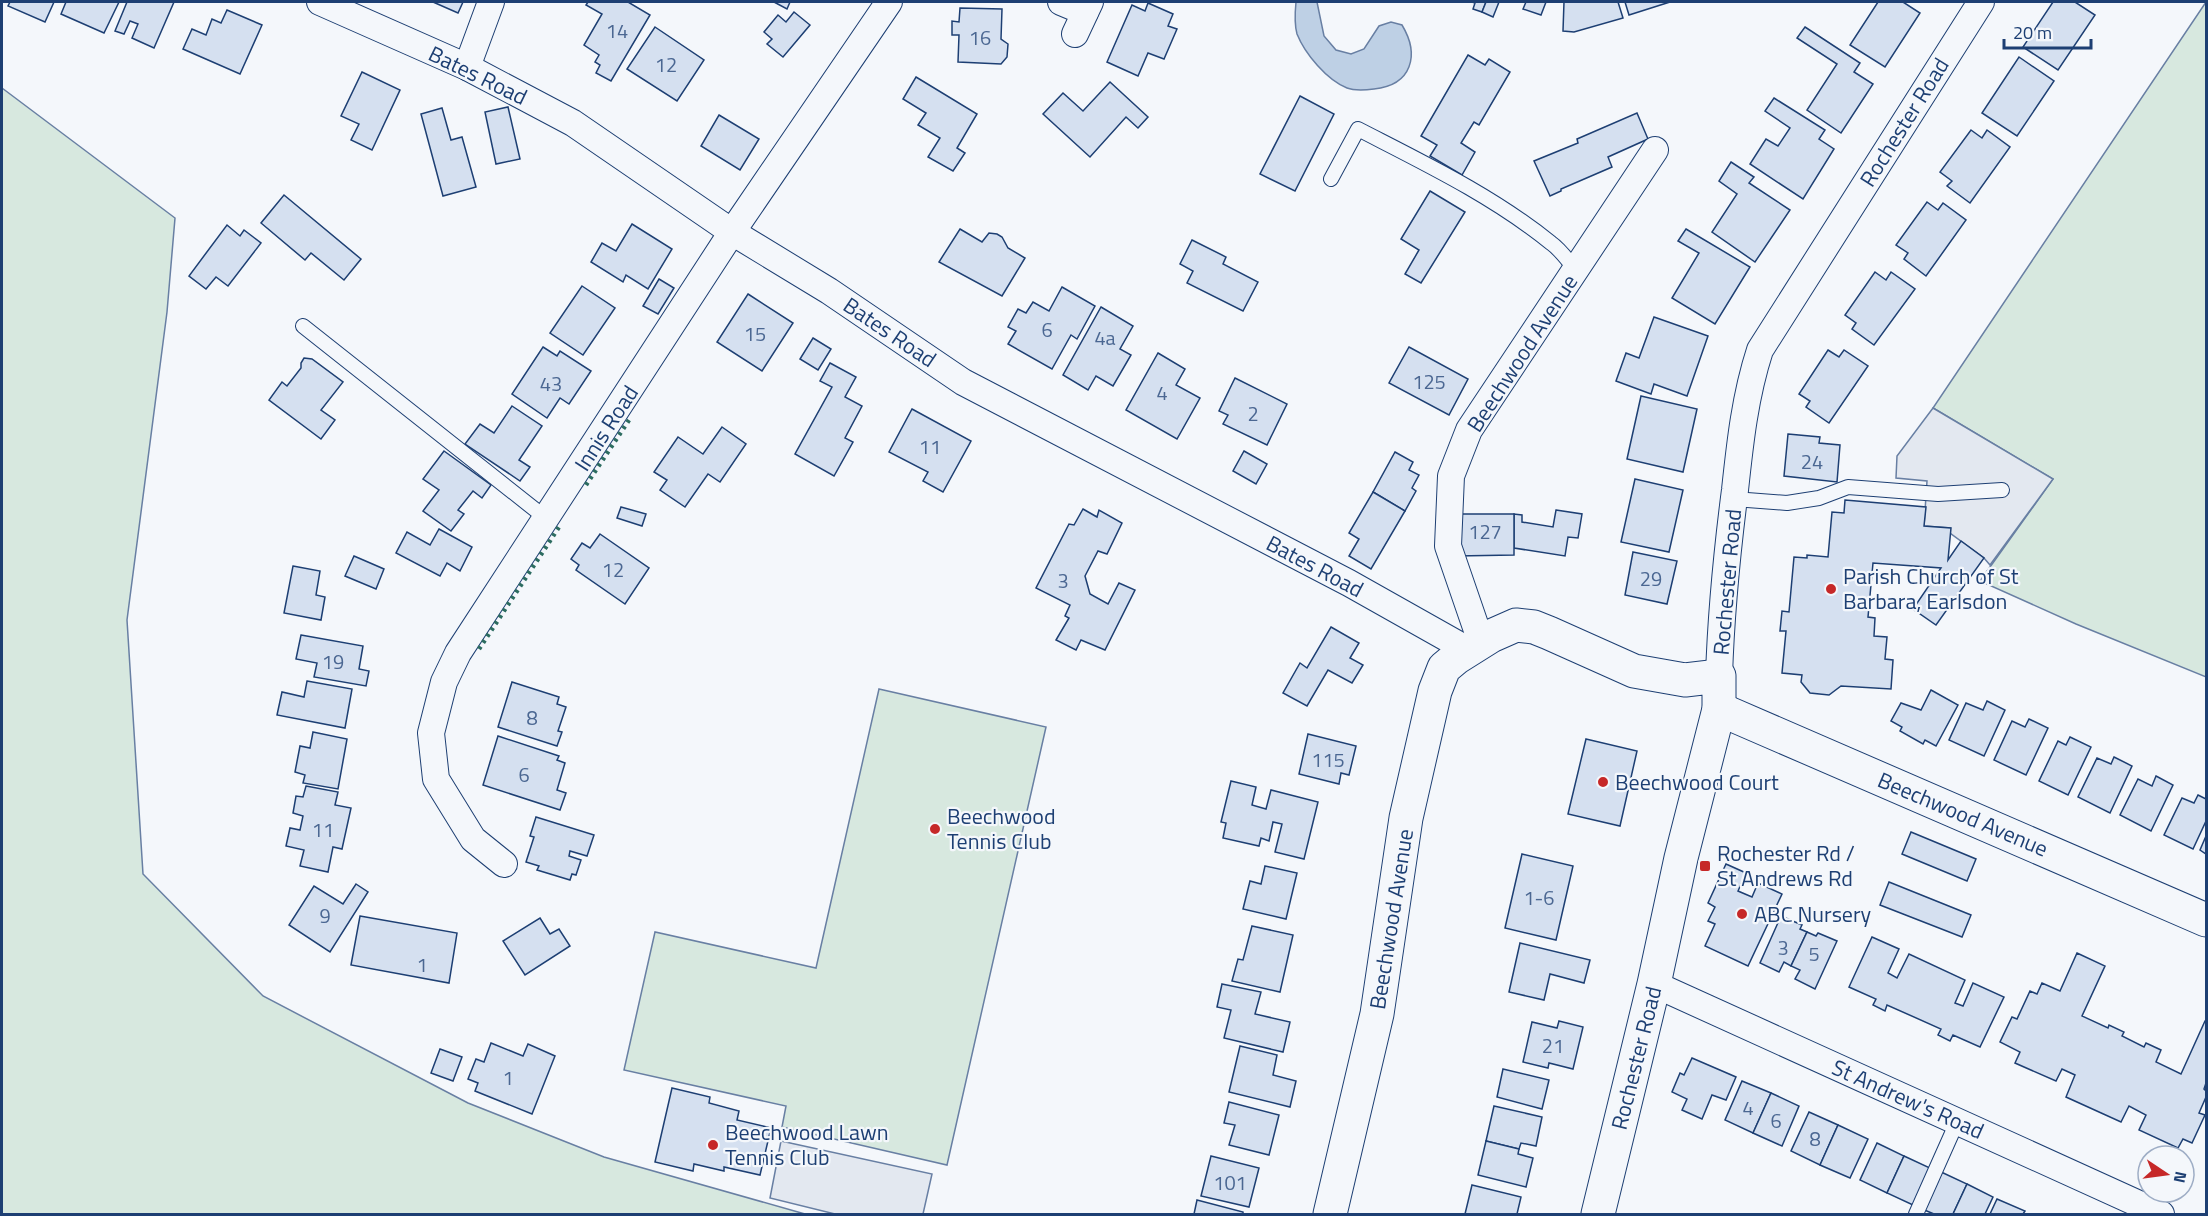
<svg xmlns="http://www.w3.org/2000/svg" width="2208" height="1216" font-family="'Titillium Web',sans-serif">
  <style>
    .green { fill: #d7e8df; stroke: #687fa3; stroke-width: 1.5 }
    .parking { fill: #e3e8f0; stroke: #687fa3; stroke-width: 1.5 }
    .water { fill: #bed0e5; stroke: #687fa3; stroke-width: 1.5 }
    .building { fill: #d5e0f0; stroke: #1d3f73; stroke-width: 1.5 }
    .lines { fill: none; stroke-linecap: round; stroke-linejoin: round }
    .service-casing { stroke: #1d3f73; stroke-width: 16 }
    .minor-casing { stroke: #1d3f73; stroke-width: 28 }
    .tertiary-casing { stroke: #1d3f73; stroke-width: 35 }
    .service { stroke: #f4f7fb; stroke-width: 14 }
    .minor { stroke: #f4f7fb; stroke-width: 26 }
    .tertiary { stroke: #f4f7fb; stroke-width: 33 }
    .hedge { stroke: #2c6c60; stroke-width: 4.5; stroke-dasharray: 3 4.5; stroke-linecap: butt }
    .poi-dot { fill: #c62828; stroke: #f4f7fb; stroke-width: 2 }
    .labels { text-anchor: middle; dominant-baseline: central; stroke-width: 4.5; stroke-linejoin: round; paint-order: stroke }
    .number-label { font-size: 20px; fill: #4b6792 }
    .street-label { font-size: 22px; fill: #1d3f73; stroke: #f4f7fb }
    .poi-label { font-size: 22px; fill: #1d3f73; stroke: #f4f7fb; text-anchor: start }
  </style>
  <rect width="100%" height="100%" fill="#f4f7fb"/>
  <g class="green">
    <path d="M2206 2V677L2076 624 1980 581 2053 479 1933 408Z"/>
    <path d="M2 88 175 218 167 312 127 620 143 874 263 996 468 1103 604 1157 805 1214H2Z"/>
    <path d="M879 689 1046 727 947 1165 782 1127 786 1106 624 1070 655 932 816 968Z"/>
  </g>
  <g class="parking">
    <path d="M1933 408 2053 479 1990 565 1984 558 1950 533V528L1924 526 1927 481 1896 478 1897 456Z"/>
    <path d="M781 1141 932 1174 923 1214H835L770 1198Z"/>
  </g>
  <path class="water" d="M1296 2H1317L1324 36 1336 50 1351 54 1364 49 1379 26 1391 22 1402 25C1420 55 1412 85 1374 89 1366 90 1355 91 1347 88 1327 80 1305 54 1297 34 1294 23 1295 12 1296 2Z"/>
  <g class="building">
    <path d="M10 2H54L45 22 8 6Z"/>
    <path d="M66 2H119L104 33 61 14Z"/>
    <path d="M127 2H174L154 48 132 38 138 24 130 21 124 34 115 31Z"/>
    <path d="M433 2H463L458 13Z"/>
    <path d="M588 2H628L650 15 611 81 596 73 600 65 595 62 599 55 584 45 602 14 586 5Z"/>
    <path d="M774 2H790L787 9Z"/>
    <path d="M1472 2H1486L1482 12 1473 9 1475 3Z"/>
    <path d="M1486 2H1499L1493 17 1482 12Z"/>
    <path d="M1526 2H1546L1541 15 1523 9Z"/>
    <path d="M1564 2H1618L1623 18 1574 32 1563 31Z"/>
    <path d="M1625 2H1670L1629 15Z"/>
    <path d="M1878 2H1903L1920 13 1885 67 1850 45Z"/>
    <path d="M2053 2H2075L2095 15 2058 70 2023 47Z"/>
    <path d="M1148 3 1173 14 1168 26 1177 29 1164 59 1148 53 1138 76 1107 62 1132 5 1145 11Z"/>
    <path d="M960 8 1002 9 1001 39 1008 44 1007 57 1001 64 958 62 959 35H952V21L959 22Z"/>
    <path d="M227 10 262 25 240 74 183 49 192 29 206 35 212 19 221 23Z"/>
    <path d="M794 12 810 25 783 57 767 44 772 39 764 32 778 15 786 22Z"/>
    <path d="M655 27 704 60 677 101 627 69Z"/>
    <path d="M1805 27 1860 63 1854 72 1873 84 1841 133 1807 110 1837 64 1797 38Z"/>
    <path d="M1468 55 1485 65 1489 59 1510 72 1479 125 1474 122 1461 143 1475 152 1462 175 1430 156 1437 145 1421 136Z"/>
    <path d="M2019 57 2054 81 2017 136 1982 113Z"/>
    <path d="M362 72 400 90 372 150 351 140 359 124 341 116Z"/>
    <path d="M916 77 977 114 957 148 965 153 953 171 928 157 940 138 918 125 926 113 903 99Z"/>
    <path d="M1110 82 1148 117 1138 128 1126 117 1090 157 1043 114 1063 93 1083 111Z"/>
    <path d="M1300 96 1334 114 1295 191 1260 174Z"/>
    <path d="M1774 98 1825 130 1819 139 1834 149 1803 199 1750 164 1766 139 1778 146 1790 128 1765 111Z"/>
    <path d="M508 107 520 159 496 164 485 112Z"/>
    <path d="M442 108 451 140 462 137 476 187 443 196 421 114Z"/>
    <path d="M1637 113 1648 139 1608 157 1612 167 1561 189V191L1550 196 1534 161 1578 143 1577 139Z"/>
    <path d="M719 115 759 139 740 170 701 146Z"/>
    <path d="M1971 130 1982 138 1987 130 2010 147 1970 203 1947 186 1952 181 1940 172Z"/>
    <path d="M1731 162 1754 177 1749 183 1790 210 1755 262 1712 232 1737 194 1719 181Z"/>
    <path d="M1430 191 1465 212 1421 283 1405 274 1419 250 1401 239Z"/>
    <path d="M284 195 361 259 344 280 311 253 305 260 261 223Z"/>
    <path d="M1927 202 1938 210 1943 203 1966 220 1926 276 1904 259 1908 253 1896 245Z"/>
    <path d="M632 224 672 249 648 289 626 275 623 282 591 262 602 243 616 251Z"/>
    <path d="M227 225 240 236 244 230 261 243 228 286 216 277 206 289 189 276Z"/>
    <path d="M960 229 982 242 989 233 997 234 1002 237 1008 248 1025 258 1002 296 939 262Z"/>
    <path d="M1686 229 1750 267 1715 324 1672 298 1699 253 1678 241Z"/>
    <path d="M1192 240 1226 257 1223 264 1258 282 1243 311 1187 283 1193 271 1180 264Z"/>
    <path d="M1875 272 1886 280 1891 272 1915 289 1874 345 1852 329 1856 323 1845 315Z"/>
    <path d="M659 279 674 288 658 314 643 306Z"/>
    <path d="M582 286 615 308 583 355 550 333Z"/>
    <path d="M1062 287 1095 306 1077 339 1071 335 1052 369 1008 344 1016 331 1008 327 1018 309 1026 313 1033 302 1049 311Z"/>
    <path d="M748 294 793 323 762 371 717 342Z"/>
    <path d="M1101 307 1133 326 1120 349 1131 355 1113 386 1096 376 1088 390 1063 375Z"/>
    <path d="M1654 317 1708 336 1687 396 1654 384 1651 394 1616 381 1626 353 1639 358Z"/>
    <path d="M813 338 831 349 818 370 800 359Z"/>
    <path d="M543 347 557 356 560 351 591 371 569 404 560 398 547 418 512 394Z"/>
    <path d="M1409 347 1468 379 1449 415 1389 383Z"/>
    <path d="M1828 350 1839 357 1844 350 1868 366 1829 423 1806 407 1810 401 1799 394Z"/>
    <path d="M1158 353 1185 369 1176 385 1200 398 1177 439 1126 410Z"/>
    <path d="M304 358 312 359 343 382 321 410 335 420 321 439 269 400 282 382 287 386 301 368V363Z"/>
    <path d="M830 363 856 377 845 397 862 406 845 438 853 442 834 476 795 454 832 387 820 381Z"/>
    <path d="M1235 378 1287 404 1267 445 1223 424 1228 415 1219 411Z"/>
    <path d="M1641 396 1697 409 1683 472 1627 459Z"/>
    <path d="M512 406 542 426 519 460 530 467 520 481 465 444 480 424 494 433Z"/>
    <path d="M912 409 971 441 943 492 923 481 928 472 889 452Z"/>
    <path d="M722 427 746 444 720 482 708 474 685 507 660 490 667 480 654 472 678 437 703 454Z"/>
    <path d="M1788 434 1820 437 1819 443 1840 445 1837 482 1784 476Z"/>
    <path d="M444 451 491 485 482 498 473 491 458 510 464 514 451 531 423 511 439 490 423 479Z"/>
    <path d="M1244 451 1267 464 1256 484 1233 471Z"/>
    <path d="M1395 452 1413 462 1409 470 1419 475 1412 488 1416 491 1405 511 1373 492Z"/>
    <path d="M1635 479 1683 490 1669 552 1621 542Z"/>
    <path d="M1373 492 1405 511 1371 569 1349 556 1359 539 1349 533Z"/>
    <path d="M1845 500 1926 507 1924 526 1951 528 1948 560 1961 541 1984 558 1936 625 1913 609 1941 568 1873 563 1868 617 1875 618 1874 636 1887 637 1885 659 1893 660 1891 689 1841 686 1829 695 1810 693 1801 682 1802 675 1782 673 1786 631H1780L1782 611 1789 612 1794 557 1807 558V555L1828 557 1832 512 1844 513Z"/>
    <path d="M621 507 646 514 642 526 617 518Z"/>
    <path d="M1083 509 1097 517 1099 510 1122 523 1107 554 1098 551 1085 576 1090 594 1108 604 1119 583 1135 590 1105 650 1081 640 1076 650 1056 640 1069 618 1065 616 1070 605 1036 588 1069 524 1074 525Z"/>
    <path d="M1556 510 1582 514 1578 538 1568 537 1565 556 1514 548V514L1522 515V522L1553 527Z"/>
    <path d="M1456 514H1514V555L1456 556Z"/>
    <path d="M439 529 472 547 460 571 447 563 440 576 396 553 407 532 430 545Z"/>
    <path d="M600 534 649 568 625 604 576 570 579 565 571 559 582 543 590 548Z"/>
    <path d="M1633 552 1677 561 1667 604 1625 595Z"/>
    <path d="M354 556 384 569 376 589 345 576Z"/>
    <path d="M293 566 320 571 316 595 325 597 321 620 284 613Z"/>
    <path d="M1331 627 1359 643 1350 658 1363 665 1352 683 1328 670 1307 706 1283 693 1300 663 1307 668Z"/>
    <path d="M301 635 363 646 359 669 369 671 366 686 314 677 317 663 296 659Z"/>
    <path d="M307 681 352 689 345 728 277 715 282 692 304 697Z"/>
    <path d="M512 682 559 697 557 704 566 707 558 731 562 732 557 746 498 727Z"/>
    <path d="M1931 690 1958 705 1936 746 1925 740 1923 744 1900 731 1902 727 1891 721 1901 703 1921 710Z"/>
    <path d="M1987 701 2005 710 1984 756 1949 740 1966 703 1983 710Z"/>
    <path d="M2029 719 2048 728 2026 775 1994 760 2012 721 2025 727Z"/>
    <path d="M313 732 347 739 338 789 303 783 305 775 295 772 300 746 310 748Z"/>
    <path d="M1308 734 1356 746 1349 775 1341 773 1339 784 1299 774Z"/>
    <path d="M498 736 559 756 557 760 565 763 557 790 566 793 560 810 483 785Z"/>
    <path d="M2070 737 2091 747 2068 795 2039 781 2058 741 2066 745Z"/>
    <path d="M1586 739 1637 751 1620 826 1568 814Z"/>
    <path d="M2114 757 2132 766 2110 813 2078 797 2097 758 2111 764Z"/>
    <path d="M2156 776 2173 785 2151 831 2120 815 2138 779 2152 786Z"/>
    <path d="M1231 781 1256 787 1252 805 1266 809 1271 790 1318 802 1304 859 1275 852 1282 824 1273 822 1269 841 1261 838 1259 846 1223 838 1226 823 1221 822Z"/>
    <path d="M306 786 338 792 335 805 351 808 342 849 333 847 328 872 300 866 304 850 286 846 290 828 300 830 303 816 293 813 296 796 303 797Z"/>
    <path d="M2198 795 2206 799V821L2193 849 2164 835 2182 798 2194 803Z"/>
    <path d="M536 817 594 835 587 856 570 851 569 856 581 860 576 875 572 874 570 880 537 870 539 866 526 862 534 837 530 836Z"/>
    <path d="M1911 832 1976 859 1967 881 1902 854Z"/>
    <path d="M2206 836V854L2200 850Z"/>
    <path d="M1522 854 1573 866 1556 940 1505 928Z"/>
    <path d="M1726 864 1746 873 1738 891 1752 897 1758 883 1782 894 1748 966 1705 946 1715 924 1708 921 1715 907 1708 903Z"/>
    <path d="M1265 866 1297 873 1286 919 1243 909 1250 881 1261 884Z"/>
    <path d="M1889 882 1971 915 1962 937 1880 905Z"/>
    <path d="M356 884 368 892 330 952 289 925 314 886 343 904Z"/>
    <path d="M360 916 457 933 449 983 351 965Z"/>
    <path d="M1781 916 1802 925 1800 929 1807 932 1791 966 1784 962 1779 972 1760 963Z"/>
    <path d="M540 918 550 934 559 929 570 946 525 975 503 941Z"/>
    <path d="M1252 926 1293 935 1280 992 1232 981 1238 959 1243 960Z"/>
    <path d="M1807 932 1816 936 1818 933 1837 941 1815 989 1795 979 1800 970 1791 966Z"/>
    <path d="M1872 937 1899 949 1888 973 1897 978 1909 954 1965 980 1955 1003 1963 1006 1973 983 2004 997 1980 1047 1953 1035 1950 1041 1938 1035 1941 1029 1887 1005 1885 1011 1873 1005 1876 999 1849 987Z"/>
    <path d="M1520 943 1590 960 1584 983 1550 974 1544 1000 1509 992Z"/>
    <path d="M2077 953 2105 966 2082 1016 2108 1028 2109 1025 2124 1032 2122 1036 2144 1047 2146 1043 2161 1050 2156 1062 2181 1074 2205 1021H2206V1083L2204 1089 2206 1091V1097L2199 1113 2205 1115 2192 1143 2183 1139 2178 1148 2139 1130 2146 1115 2129 1106 2121 1122 2066 1097 2075 1075 2062 1069 2056 1081 2015 1063 2020 1052 2000 1042 2012 1017 2017 1019 2030 991 2037 994 2042 983 2060 991Z"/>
    <path d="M1222 984 1261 992 1255 1014 1290 1022 1283 1052 1224 1038 1231 1010 1217 1007Z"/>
    <path d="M1559 1021 1583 1027 1573 1069 1549 1063 1548 1068 1523 1062 1532 1022 1557 1028Z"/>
    <path d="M491 1043 523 1056 528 1044 555 1056 532 1114 475 1091 478 1083 468 1079 476 1059 484 1062Z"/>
    <path d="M1240 1046 1277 1055 1273 1075 1296 1081 1290 1107 1229 1092Z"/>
    <path d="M440 1049 462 1057 453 1081 431 1073Z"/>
    <path d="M1692 1058 1736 1077 1726 1100 1712 1095 1702 1119 1682 1110 1687 1099 1672 1092 1680 1073 1684 1075Z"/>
    <path d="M1503 1069 1549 1080 1542 1109 1497 1097Z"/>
    <path d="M1742 1081 1771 1093 1753 1133 1725 1120Z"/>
    <path d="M672 1088 710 1097 709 1103 739 1111 737 1120 771 1128 760 1175 724 1167V1171L694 1164 693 1171 655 1162Z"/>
    <path d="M1771 1093 1799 1106 1782 1146 1753 1133Z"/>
    <path d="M1229 1102 1279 1115 1269 1155 1229 1145 1235 1125 1224 1123Z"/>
    <path d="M1494 1106 1542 1117 1536 1146 1521 1143 1519 1149 1486 1141Z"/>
    <path d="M1809 1112 1838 1125 1820 1165 1791 1151Z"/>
    <path d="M1838 1125 1868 1139 1850 1178 1820 1165Z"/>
    <path d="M1486 1141 1519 1149 1518 1154 1533 1158 1526 1187 1478 1175Z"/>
    <path d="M1877 1143 1904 1156 1887 1193 1860 1180Z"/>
    <path d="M1211 1156 1259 1168 1249 1207 1201 1196Z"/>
    <path d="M1904 1156 1930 1168 1913 1205 1887 1193Z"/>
    <path d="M1939 1171 1967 1184 1953 1214H1934L1922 1209Z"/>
    <path d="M1967 1184 1993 1197 1985 1214H1953Z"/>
    <path d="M1472 1185 1521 1197 1517 1214H1465Z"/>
    <path d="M1997 1199 2025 1211 2023 1214H1990Z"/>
    <path d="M1197 1200 1243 1212V1214H1194Z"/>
  </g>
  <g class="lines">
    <defs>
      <g id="service">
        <path d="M1331 179 1358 129C1424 163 1493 196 1551 243 1561 250 1568 261 1576 270"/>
        <path d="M303 326 547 519"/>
        <path d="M1734 499 1787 503 1819 498 1848 487 1938 494 2002 490"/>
        <path d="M1916 1214 1957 1122"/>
      </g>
      <g id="minor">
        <path d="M320 2 467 67 573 123 732 232 829 291 963 382 1349 583 1468 650"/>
        <path d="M1061 2 1085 12"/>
        <path d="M1075 34 1090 2"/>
        <path d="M467 67 491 2"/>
        <path d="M1481 642 1448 546 1451 476 1469 430 1655 150"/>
        <path d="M1719 676C1721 614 1727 552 1735 490 1740 443 1745 396 1760 350L1981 2"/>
        <path d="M504 864 473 839 436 779 431 733 444 682 458 653 732 232 889 2"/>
        <path d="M1654 984 2161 1214"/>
      </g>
      <g id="tertiary">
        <path d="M1719 709 2206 920"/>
        <path d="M1330 1214 1377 1014 1406 818 1435 691 1444 668 1456 658 1491 636 1516 625 1534 627 1549 633 1634 671 1685 680 1719 676V709L1681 858 1654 984 1598 1214"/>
      </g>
    </defs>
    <use href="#service" class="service-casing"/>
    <use href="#minor" class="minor-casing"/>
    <use href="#tertiary" class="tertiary-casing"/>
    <use href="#service" class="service"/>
    <use href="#minor" class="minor"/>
    <use href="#tertiary" class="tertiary"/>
    <g class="hedge">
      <path d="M586 485 629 420"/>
      <path d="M479 649 561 524"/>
    </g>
  </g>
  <g class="poi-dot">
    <circle cx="1831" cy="589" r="6"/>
    <circle cx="1603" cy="782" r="6"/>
    <circle cx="935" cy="829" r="6"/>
    <rect x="1699" y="860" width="12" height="12" rx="3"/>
    <circle cx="1742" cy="914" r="6"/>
    <circle cx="713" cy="1145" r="6"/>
  </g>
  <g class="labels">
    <g class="number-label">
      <text x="617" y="30">14</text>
      <text x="980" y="37">16</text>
      <text x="666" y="64">12</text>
      <text x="1047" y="329">6</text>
      <text x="755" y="333">15</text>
      <text x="1105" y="337">4a</text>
      <text x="1429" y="381">125</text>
      <text x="551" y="383">43</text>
      <text x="1162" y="392">4</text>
      <text x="1253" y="413">2</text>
      <text x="930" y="446">11</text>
      <text x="1812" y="461">24</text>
      <text x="1485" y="531">127</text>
      <text x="613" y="569">12</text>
      <text x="1651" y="578">29</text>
      <text x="1063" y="580">3</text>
      <text x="333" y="661">19</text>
      <text x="532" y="717">8</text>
      <text x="1328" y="759">115</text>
      <text x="524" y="774">6</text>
      <text x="323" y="829">11</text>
      <text x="1539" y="897">1-6</text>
      <text x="325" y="915">9</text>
      <text x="1783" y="947">3</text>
      <text x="1814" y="953">5</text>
      <text x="422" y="964">1</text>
      <text x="1553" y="1045">21</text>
      <text x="508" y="1077">1</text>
      <text x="1748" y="1107">4</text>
      <text x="1776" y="1120">6</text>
      <text x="1815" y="1138">8</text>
      <text x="1230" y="1182">101</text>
    </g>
    <g class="street-label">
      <text transform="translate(478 75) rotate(26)">Bates Road</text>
      <text transform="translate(1904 122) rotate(-58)">Rochester Road</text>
      <text transform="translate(890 332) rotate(34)">Bates Road</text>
      <text transform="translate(1522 353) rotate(-57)">Beechwood Avenue</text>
      <text transform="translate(606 428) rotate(-57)">Innis Road</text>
      <text transform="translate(1315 566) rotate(28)">Bates Road</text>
      <text transform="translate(1727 582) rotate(-85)">Rochester Road</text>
      <text transform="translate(1963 814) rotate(23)">Beechwood Avenue</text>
      <text transform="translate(1391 919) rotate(-81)">Beechwood Avenue</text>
      <text transform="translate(1636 1058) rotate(-76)">Rochester Road</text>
      <text transform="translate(1908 1099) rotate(24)">St Andrew's Road</text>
    </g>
    <g class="poi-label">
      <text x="1843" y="576">Parish Church of St<tspan x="1843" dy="25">Barbara, Earlsdon</tspan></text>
      <text x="1615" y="782">Beechwood Court</text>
      <text x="947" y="816">Beechwood<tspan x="947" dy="25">Tennis Club</tspan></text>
      <text x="1717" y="853">Rochester Rd /<tspan x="1717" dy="25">St Andrews Rd</tspan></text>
      <text x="1754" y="914">ABC Nursery</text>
      <text x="725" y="1132">Beechwood Lawn<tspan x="725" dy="25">Tennis Club</tspan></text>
    </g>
  </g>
  <rect width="2208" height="1216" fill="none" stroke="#1d3f73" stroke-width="6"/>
  <g transform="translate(2166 1174) rotate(103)"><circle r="28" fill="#f4f7fb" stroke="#9eadc5" stroke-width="1.5"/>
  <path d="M0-4.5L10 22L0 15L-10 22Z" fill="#c62828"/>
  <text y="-9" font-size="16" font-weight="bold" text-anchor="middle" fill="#1d3f73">N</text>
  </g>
  <path d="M2004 39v9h87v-9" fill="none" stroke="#1d3f73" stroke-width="3"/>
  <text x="2013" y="39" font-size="18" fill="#1d3f73" stroke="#f4f7fb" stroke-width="4.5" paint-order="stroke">20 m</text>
</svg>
